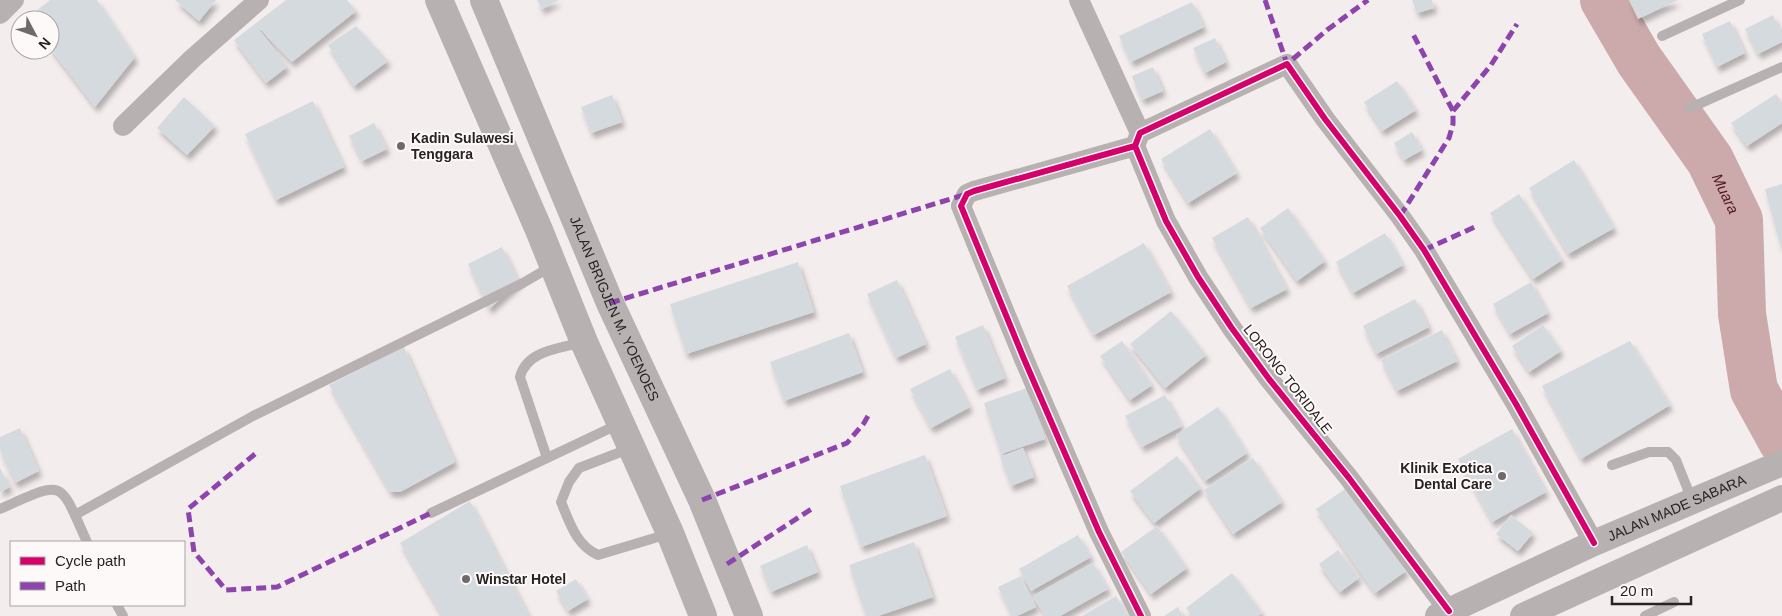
<svg xmlns="http://www.w3.org/2000/svg" width="1782" height="616" font-family="Arial,sans-serif">
  <style>
    .lines { fill: none; stroke-linecap: round; stroke-linejoin: round }
    .river { stroke: #cca9aa; stroke-width: 48 }
    .building { fill: #d5dadf; filter: url(#shadow) }
    .service { stroke: #b8b1b1; stroke-width: 10 }
    .minor { stroke: #b8b1b1; stroke-width: 20 }
    .tertiary { stroke: #b8b1b1; stroke-width: 26 }
    .secondary { stroke: #b8b1b1; stroke-width: 28 }
    .quiet { stroke: #8e44ad; stroke-width: 5; stroke-dasharray: 10 5; stroke-linecap: butt }
    .cycleway-casing { stroke: #fef9f9; stroke-width: 9 }
    .cycleway { stroke: #d6006c; stroke-width: 6 }
    .poi-dot { fill: #6f6a6a; stroke: #fef9f9; stroke-width: 2 }
    .labels { text-anchor: middle; dominant-baseline: central; stroke-width: 4; stroke-linejoin: round; paint-order: stroke }
    .poi-label { font-size: 14px; font-weight: bold; fill: #272323; stroke: #fef9f9; text-anchor: start }
    .street-label { font-size: 14px; fill: #272323; stroke: #fef9f9 }
    .water-label { font-size: 15px; font-style: italic; fill: #551920; stroke: #fef9f9 }
  </style>
  <defs>
    <filter id="shadow"><feDropShadow dx="3" dy="5.5" stdDeviation="2.5" flood-color="#0004"/></filter>
  </defs>
  <rect width="100%" height="100%" fill="#f4eded"/>
  <g class="lines">
    <path class="river" id="s1" d="M1604 0 1639 60 1710 160 1739 220 1742 314 1754 390 1782 441"/>
  </g>
  <g class="building">
    <path d="M50 0H97L135 57 95 107 50 48V20H29L27 18Z"/>
    <path d="M175 0H216L199 21Z"/>
    <path d="M286 0H347L356 11 292 62 256 25 287 67 266 83 234 40Z"/>
    <path d="M537 0H559L542 9Z"/>
    <path d="M1412 0H1432L1434 8 1417 13Z"/>
    <path d="M1629 0H1678L1638 19Z"/>
    <path d="M1192 2 1204 27 1131 62 1119 36Z"/>
    <path d="M1773 15 1782 34V42L1758 54 1745 29Z"/>
    <path d="M1730 21 1745 53 1717 67 1702 34Z"/>
    <path d="M356 26 388 61 354 86 328 45Z"/>
    <path d="M1215 38 1226 62 1205 73 1193 48Z"/>
    <path d="M1153 67 1163 91 1142 100 1132 76Z"/>
    <path d="M1397 81 1416 110 1382 131 1364 102Z"/>
    <path d="M1776 94 1782 103V123L1747 146 1731 123Z"/>
    <path d="M612 95 622 122 591 133 581 107Z"/>
    <path d="M184 97 215 126 187 155 157 128Z"/>
    <path d="M313 101 344 167 276 200 245 134Z"/>
    <path d="M374 123 387 149 362 161 349 136Z"/>
    <path d="M1210 129 1237 173 1188 203 1161 159Z"/>
    <path d="M1412 132 1422 150 1404 160 1394 143Z"/>
    <path d="M1574 160 1614 228 1568 254 1529 188Z"/>
    <path d="M1782 184V248H1781L1765 189Z"/>
    <path d="M1519 194 1562 260 1533 279 1490 213Z"/>
    <path d="M1288 208 1325 261 1297 281 1260 228Z"/>
    <path d="M1248 217 1287 289 1251 308 1212 238Z"/>
    <path d="M1385 233 1403 265 1353 293 1336 262Z"/>
    <path d="M1144 243 1171 292 1094 335 1067 286Z"/>
    <path d="M502 247 519 282 489 309 468 264Z"/>
    <path d="M798 262 814 312 686 354 670 304Z"/>
    <path d="M897 280 926 344 896 358 867 294Z"/>
    <path d="M1531 282 1548 313 1510 334 1493 304Z"/>
    <path d="M1415 299 1429 327 1376 354 1363 326Z"/>
    <path d="M1171 311 1206 355 1165 388 1130 344Z"/>
    <path d="M983 325 1005 378 977 390 955 337Z"/>
    <path d="M1543 325 1561 351 1529 372 1512 346Z"/>
    <path d="M1442 330 1457 361 1397 391 1381 360Z"/>
    <path d="M849 333 863 372 784 401 770 362Z"/>
    <path d="M1122 341 1152 385 1130 400 1100 356Z"/>
    <path d="M1630 341 1670 405 1581 459 1542 386Z"/>
    <path d="M404 347 455 462 400 492H390L329 385Z"/>
    <path d="M950 369 970 407 931 428 910 389Z"/>
    <path d="M1027 388 1045 439 1001 454 984 403Z"/>
    <path d="M1165 395 1182 426 1142 447 1125 416Z"/>
    <path d="M1218 407 1247 453 1205 481 1176 435Z"/>
    <path d="M20 428 39 471 15 483 0 450V437Z"/>
    <path d="M1512 429 1546 492 1492 522 1458 459Z"/>
    <path d="M1023 448 1034 477 1011 486 1000 457Z"/>
    <path d="M925 455 947 516 861 547 840 486Z"/>
    <path d="M1177 456 1201 488 1154 523 1130 491Z"/>
    <path d="M1253 458 1282 502 1233 534 1204 490Z"/>
    <path d="M0 468 10 487 0 492Z"/>
    <path d="M1348 487 1406 571 1375 593 1316 509Z"/>
    <path d="M470 501 529 616H442L400 543Z"/>
    <path d="M1511 515 1533 533 1518 551 1496 534Z"/>
    <path d="M1157 526 1187 568 1151 594 1121 552Z"/>
    <path d="M1078 535 1091 557 1031 591 1019 569Z"/>
    <path d="M914 542 933 597 878 616H866L849 565Z"/>
    <path d="M807 545 818 572 771 592 760 566Z"/>
    <path d="M1338 550 1359 578 1340 592 1319 564Z"/>
    <path d="M1093 563 1108 589 1060 616H1045L1033 596Z"/>
    <path d="M1232 573 1262 613 1258 616H1192L1186 608Z"/>
    <path d="M1021 576 1036 607 1017 616H1012L998 587Z"/>
    <path d="M576 579 588 599 568 611 556 591Z"/>
    <path d="M1116 596 1128 616H1082Z"/>
    <path d="M1178 607 1183 616H1164Z"/>
  </g>
  <g class="lines">
    <g class="service">
      <path d="M1662 36 1740 0"/>
      <path d="M1690 108 1782 67"/>
      <path d="M631 448 579 468 569 482 561 502C570 523 576 545 598 555L668 534"/>
      <path d="M547 458 520 377C527 350 559 349 583 342"/>
      <path d="M1612 465 1649 452H1668L1676 460 1692 500"/>
      <path d="M0 509C66 480 58 478 87 542"/>
      <path d="M431 513 619 424"/>
      <path d="M75 515 253 416 523 283 552 266"/>
      <path d="M117 605 123 616"/>
      <path d="M1645 616 1674 602"/>
    </g>
    <g class="minor">
      <path d="M1079 0 1140 133"/>
      <path d="M0 14 14 0"/>
      <path d="M123 126 192 59 259 0"/>
      <path d="M1135 146 1166 221 1198 277 1231 327 1269 379 1349 478 1449 611"/>
      <path d="M1141 616 1099 532 1024 359 961 206 967 194 974 191 1135 146 1140 133 1287 64 1325 119 1400 216 1424 250 1516 404 1594 543"/>
    </g>
    <g class="tertiary">
      <path id="s2" d="M1438 616 1594 543 1782 463"/>
      <path d="M1523 616 1782 498"/>
    </g>
    <g class="secondary">
      <path d="M439 0 539 230 584 342 670 533 703 616"/>
      <path id="s3" d="M484 0 610 303 702 500 749 616"/>
    </g>
    <g class="quiet">
      <path d="M1265 0 1287 64 1327 30 1368 0"/>
      <path d="M1453 111 1491 65 1517 24"/>
      <path d="M1400 216 1449 138 1453 124V111L1413 34"/>
      <path d="M1424 250 1477 226"/>
      <path d="M610 303 967 194"/>
      <path d="M255 454 188 509 194 552 226 590 277 587 431 513"/>
      <path d="M702 500 847 443 864 423 868 416"/>
      <path d="M727 564 813 508"/>
    </g>
    <defs>
      <g id="cycleway">
        <path d="M1135 146 1166 221 1198 277 1231 327 1269 379 1349 478 1449 611"/>
        <path d="M1141 616 1099 532 1024 359 961 206 967 194 974 191 1135 146 1140 133 1287 64 1325 119 1400 216 1424 250 1516 404 1594 543"/>
      </g>
    </defs>
    <use href="#cycleway" class="cycleway-casing"/>
    <use href="#cycleway" class="cycleway"/>
  </g>
  <g class="poi-dot">
    <circle cx="401" cy="146" r="5"/>
    <circle cx="1502" cy="476" r="5"/>
    <circle cx="466" cy="579" r="5"/>
  </g>
  <g class="labels">
    <g class="poi-label">
      <text x="411" y="138">Kadin Sulawesi<tspan x="411" dy="16">Tenggara</tspan></text>
      <text x="1492" y="468" text-anchor="end">Klinik Exotica<tspan x="1492" dy="16">Dental Care</tspan></text>
      <text x="476" y="579">Winstar Hotel</text>
    </g>
    <g class="street-label">
      <text stroke="none"><textPath href="#s3" startOffset="335">JALAN BRIGJEN M. YOENOES</textPath></text>
      <text transform="translate(1288 379) rotate(52)">LORONG TORIDALE</text>
      <text stroke="none"><textPath href="#s2" startOffset="262">JALAN MADE SABARA</textPath></text>
    </g>
    <g class="water-label">
      <text stroke="none"><textPath href="#s1" startOffset="229">Muara</textPath></text>
    </g>
  </g>
  <rect x="10" y="541" width="175" height="65" fill="#fef9f9" stroke="#a8a3a3"/>
  <rect x="20" y="557" width="25" height="8" fill="#d6006c" stroke="#a8a3a3"/>
  <text x="55" y="566" font-size="15" fill="#272323">Cycle path</text>
  <rect x="20" y="582" width="25" height="8" fill="#8e44ad" stroke="#a8a3a3"/>
  <text x="55" y="591" font-size="15" fill="#272323">Path</text>
  <g transform="translate(35 35) rotate(131)"><circle r="24" fill="#fef9f9" stroke="#a8a3a3"/>
  <path d="M0-4L9 19L0 12L-9 19Z" fill="#6f6a6a"/>
  <text y="-8" font-size="14" font-weight="bold" text-anchor="middle" fill="#272323">N</text>
  </g>
  <path d="M1612 596v8h79v-8" fill="none" stroke="#272323" stroke-width="2.5"/>
  <text x="1620" y="596" font-size="15" fill="#272323" stroke="#fef9f9" stroke-width="4" paint-order="stroke">20 m</text>
</svg>
